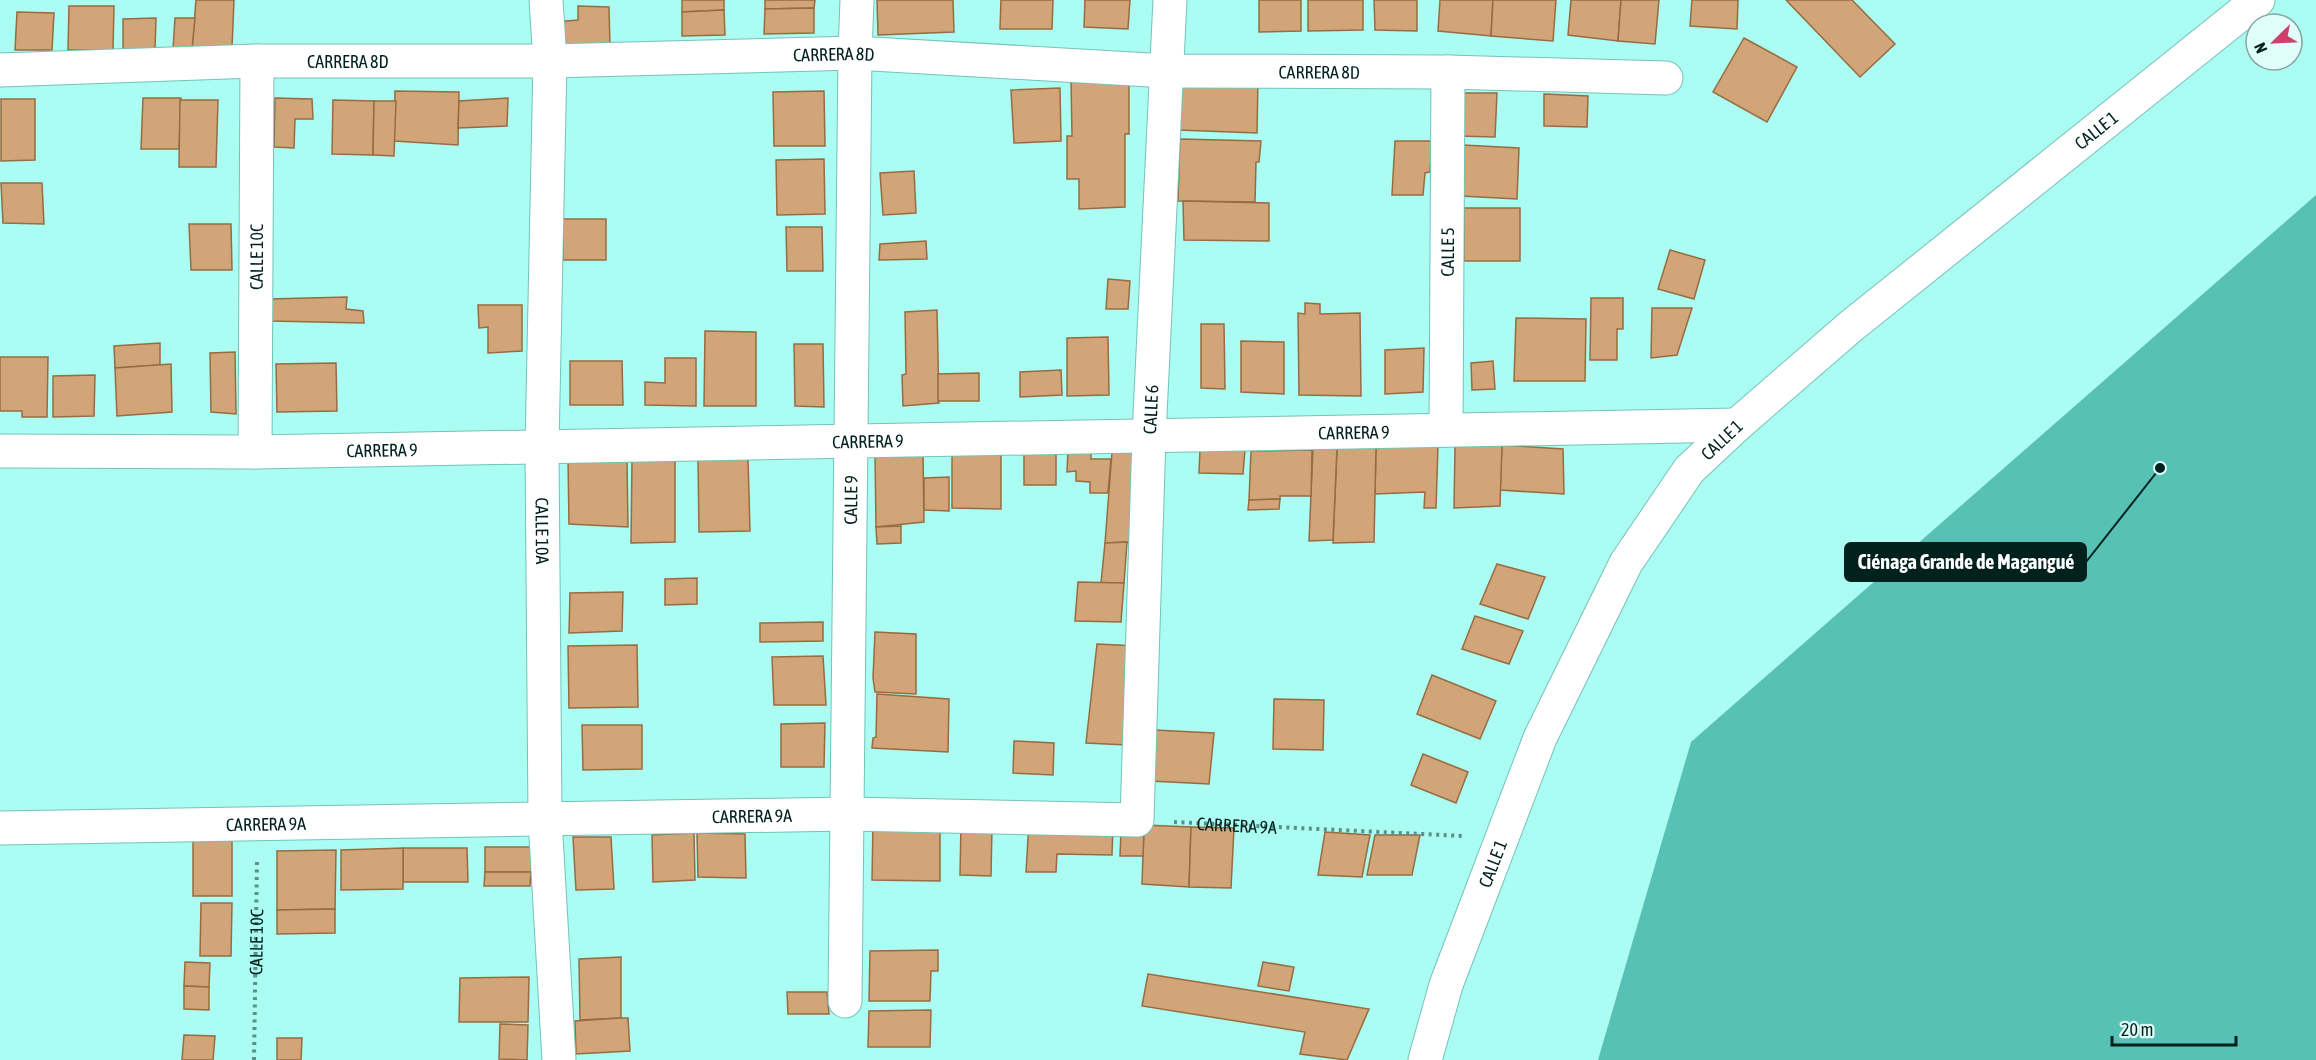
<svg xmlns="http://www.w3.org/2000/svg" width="2316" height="1060" font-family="'Asap Condensed',sans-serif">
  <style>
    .water { fill: #57c1b5 }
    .building { fill: #d2a578; stroke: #966c41; stroke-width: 1.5 }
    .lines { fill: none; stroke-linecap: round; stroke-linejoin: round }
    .street-casing { stroke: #73c3b9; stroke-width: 35 }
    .path { stroke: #57918a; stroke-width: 4; stroke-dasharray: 3 4.5; stroke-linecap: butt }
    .street { stroke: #fff; stroke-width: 33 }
    .labels { text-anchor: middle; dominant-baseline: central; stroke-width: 6; stroke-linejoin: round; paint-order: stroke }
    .street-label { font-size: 18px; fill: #00211e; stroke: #e0fffa }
    .leader { fill: none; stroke: #00211e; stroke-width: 2 }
    .callout-dot { fill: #00211e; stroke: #e0fffa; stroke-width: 2 }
    .callout { fill: #00211e; stroke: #00211e; stroke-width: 2 }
    .callout-label { font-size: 20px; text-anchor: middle; font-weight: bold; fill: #fff }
  </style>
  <rect width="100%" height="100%" fill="#abfcf2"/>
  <path class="water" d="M2316 195V1060H1598L1691 742Z"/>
  <g class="building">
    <path d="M196 0H234L232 48 192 49Z"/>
    <path d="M682 0H724V10L682 12Z"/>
    <path d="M765 0H815L814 8 765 9Z"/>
    <path d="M877 0H953L954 32 878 35Z"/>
    <path d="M1001 0H1053L1052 29H1000Z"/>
    <path d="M1085 0H1130L1128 29 1084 27Z"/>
    <path d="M1259 0H1301V31L1259 32Z"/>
    <path d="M1308 0H1363V30L1308 31Z"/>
    <path d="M1374 0H1417V31L1375 30Z"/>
    <path d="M1440 0H1493L1491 36 1438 31Z"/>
    <path d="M1493 0H1556L1553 41 1491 36Z"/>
    <path d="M1571 0H1621L1618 41 1568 35Z"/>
    <path d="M1621 0H1659L1655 44 1618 41Z"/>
    <path d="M1692 0H1738L1737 29 1690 26Z"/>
    <path d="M1786 0H1852L1895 44 1860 77Z"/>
    <path d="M69 6H114L113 50H68Z"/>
    <path d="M578 6 609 7 610 47 556 48 554 22 578 20Z"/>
    <path d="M814 8V33L764 34 765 9Z"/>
    <path d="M724 10 725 35 682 36V12Z"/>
    <path d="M17 12 54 13 52 50H15Z"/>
    <path d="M156 18 155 50H123V19Z"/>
    <path d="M175 18H195L192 49H173Z"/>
    <path d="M1744 38 1797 67 1767 122 1713 92Z"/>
    <path d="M1179 77 1258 79 1257 133 1178 130Z"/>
    <path d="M1129 79V134H1125V207L1079 209V179H1067V136H1072L1071 81Z"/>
    <path d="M1060 88 1061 141 1014 143 1011 90Z"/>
    <path d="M395 91 459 92 458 145 394 141Z"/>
    <path d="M824 91 825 146H774L773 92Z"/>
    <path d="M1459 93H1497L1495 137 1458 136Z"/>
    <path d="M1544 94 1588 96 1587 127 1544 126Z"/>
    <path d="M143 98H181L179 149H141Z"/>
    <path d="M275 98 312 99 313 119H295L294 148 274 147Z"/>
    <path d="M508 98 507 126 458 128 459 101Z"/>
    <path d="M1 99H35V160L1 161Z"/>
    <path d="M180 100H218L216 167H179Z"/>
    <path d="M333 100 374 101 373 155 332 154Z"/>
    <path d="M374 101H396L394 156 373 155Z"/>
    <path d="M1180 139 1261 141 1259 162H1256L1255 202 1178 201Z"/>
    <path d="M1395 141H1432L1430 172 1425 173 1423 195H1392Z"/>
    <path d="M1463 145 1519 148 1517 199 1461 196Z"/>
    <path d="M824 159 825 214 777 215 776 160Z"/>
    <path d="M914 171 916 213 883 215 880 173Z"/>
    <path d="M1 183H42L44 224 3 223Z"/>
    <path d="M1183 201 1269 203V241L1184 240Z"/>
    <rect x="1464" y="208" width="56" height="53"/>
    <rect x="563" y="219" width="43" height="41"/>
    <path d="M189 224H231L232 270H191Z"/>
    <path d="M786 227H822L823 271H787Z"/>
    <path d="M926 241 927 259 879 260 880 244Z"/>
    <path d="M1670 250 1705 260 1694 299 1658 289Z"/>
    <path d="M1108 279 1130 281 1128 309H1106Z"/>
    <path d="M347 297 346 309 363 311 364 323 270 321 269 299Z"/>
    <path d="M1591 298H1623V329H1617V360H1590Z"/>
    <path d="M1305 303 1320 304V314L1360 313 1361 396 1299 395 1298 313 1305 314Z"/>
    <path d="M478 305H522V351L488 353V327L479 328Z"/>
    <path d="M1652 308H1692L1677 355 1651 358Z"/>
    <path d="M937 310 939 403 903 406 902 375 906 374 905 312Z"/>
    <path d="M1516 318 1586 319 1585 381H1514Z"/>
    <path d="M1201 324H1224L1225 389 1201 388Z"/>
    <path d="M705 331 756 332V406H704Z"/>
    <path d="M1108 337 1109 395 1067 396V338Z"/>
    <path d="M1241 341 1284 342V394L1241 392Z"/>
    <path d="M160 343V365L115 368 114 346Z"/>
    <path d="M794 344H823L824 407 795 406Z"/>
    <path d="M1424 348 1423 392 1385 394V350Z"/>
    <path d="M235 352 236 414 211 412 210 353Z"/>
    <path d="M0 357H48L47 417H22V411H0Z"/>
    <path d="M665 358H696V406L645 405V382L665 383Z"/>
    <path d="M570 361H622L623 405H570Z"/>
    <path d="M1493 361 1495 389 1472 390 1471 363Z"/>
    <path d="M336 363 337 411 277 412 276 364Z"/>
    <path d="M171 364 172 412 117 416 115 368Z"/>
    <path d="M1061 370 1062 395 1020 397V372Z"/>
    <path d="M979 373V401H938V374Z"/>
    <path d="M95 375 94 416 53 417V376Z"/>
    <path d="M1502 445 1563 449 1564 494 1500 490Z"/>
    <path d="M1502 445 1500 506 1454 508 1455 446Z"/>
    <path d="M1438 446 1436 508H1424L1425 492 1375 494 1376 447Z"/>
    <path d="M1376 447 1374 542 1333 543 1337 448Z"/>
    <path d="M1313 448H1337L1333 540 1309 541Z"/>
    <path d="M1200 449H1245L1243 474 1199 473Z"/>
    <path d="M952 450 1001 451V509L952 508Z"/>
    <path d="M1024 450 1056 451V485H1024Z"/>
    <path d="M1068 450 1091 451V459H1111L1108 493H1090V482L1076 481V471L1067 472Z"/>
    <path d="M1138 450 1131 542 1105 543 1112 452Z"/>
    <path d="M1312 450 1311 496H1280V499L1249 500 1251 451Z"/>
    <path d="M923 453 924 522 876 527 875 454Z"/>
    <path d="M748 458 750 531 699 532 698 460Z"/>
    <path d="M568 459 627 461 628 527 569 524Z"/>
    <path d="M675 460V542L631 543 632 461Z"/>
    <path d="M949 477V511L924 510V478Z"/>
    <path d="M1280 499 1279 509 1248 510 1249 500Z"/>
    <path d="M901 526V543L877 544 876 527Z"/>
    <path d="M1127 542 1124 583H1101L1105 543Z"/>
    <path d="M1497 564 1545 577 1528 619 1480 604Z"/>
    <path d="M697 578V604L665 605V579Z"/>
    <path d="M1078 582 1124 583 1121 622 1075 621Z"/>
    <path d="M623 592 622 631 569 633 570 593Z"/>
    <path d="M1475 616 1523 631 1509 664 1462 649Z"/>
    <path d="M823 622V641L760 642V623Z"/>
    <path d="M875 632 916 634V694L875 692 873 678Z"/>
    <path d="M1097 644 1138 646 1127 745 1086 743Z"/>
    <path d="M637 645 638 707 569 708 568 646Z"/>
    <path d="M823 656 826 705H774L772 657Z"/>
    <path d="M1432 675 1496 701 1480 739 1417 714Z"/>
    <path d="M877 694 949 699 948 752 872 748 873 738 876 737Z"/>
    <path d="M1274 699 1324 700 1323 750 1273 749Z"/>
    <path d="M825 723 824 767H781V724Z"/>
    <path d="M582 725H642V769L583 770Z"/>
    <path d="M1154 730 1214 733 1209 784 1150 781Z"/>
    <path d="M1014 741 1054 743 1053 775 1013 773Z"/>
    <path d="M1423 754 1468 772 1456 803 1411 785Z"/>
    <path d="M940 820V881L872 880 873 823Z"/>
    <path d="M1029 822 1113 823 1112 855 1057 854 1056 872H1026Z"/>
    <path d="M961 825 992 826 991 876 960 875Z"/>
    <path d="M1144 825 1191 827 1189 887 1142 884Z"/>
    <path d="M1191 827 1234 828 1231 888 1189 887Z"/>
    <path d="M1121 831 1144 832 1143 856H1120Z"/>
    <path d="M1325 832 1370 835 1362 877 1318 875Z"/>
    <path d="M694 833 695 880 653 882 652 835Z"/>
    <path d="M697 833 745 834 746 878 698 877Z"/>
    <path d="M1375 835H1420L1412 875H1367Z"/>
    <path d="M573 837H611L614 889 576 890Z"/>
    <rect x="193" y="838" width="39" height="58"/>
    <path d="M485 847H532L531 872H485Z"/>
    <path d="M403 848H467L468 882H403Z"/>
    <path d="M403 848V889L341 890V850Z"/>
    <path d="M336 850 335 909 277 910V851Z"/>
    <path d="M485 872H531L530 886H484Z"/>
    <path d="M201 903H232L231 956H200Z"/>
    <path d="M335 909V933L277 934V910Z"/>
    <path d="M938 950V971H931L930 1001H869L870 951Z"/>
    <path d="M621 957V1018L580 1020 579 959Z"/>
    <path d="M185 962 210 963 209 987 184 986Z"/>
    <path d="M1263 962 1294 967 1289 991 1258 986Z"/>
    <path d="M1148 974 1179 979 1369 1009 1347 1060 1300 1054 1305 1032 1142 1006Z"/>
    <path d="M529 977 528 1022H459L460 978Z"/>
    <path d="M184 986 209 987V1010L184 1009Z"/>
    <path d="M787 992H827L829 1014H788Z"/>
    <path d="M931 1010 930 1047H868L869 1011Z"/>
    <path d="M621 1018H628L630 1051 576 1054 575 1021Z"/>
    <path d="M500 1024 528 1025 527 1060 499 1059Z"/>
    <path d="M184 1035 215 1036 213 1060H182Z"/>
    <path d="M277 1038H302L301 1060H277Z"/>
  </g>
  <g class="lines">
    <defs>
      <g id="street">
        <path id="s3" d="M546 0 550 61 542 447 545 819 559 1060"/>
        <path id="s4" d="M0 70 257 61H550L855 53 1167 71 1448 72 1666 78"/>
        <path id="s5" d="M1446 430 1448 72"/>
        <path id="s6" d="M0 451 255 452 1737 425"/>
        <path id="s7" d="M255 452 257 61"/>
        <path id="s8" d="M0 828 847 814 1137 820 1149 436 1170 0"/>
        <path id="s9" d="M845 1001 855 53 857 0"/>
        <path id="s10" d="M1425 1060 1446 985 1540 738 1626 563 1689 470 1737 425 1850 327 2258 0"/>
      </g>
    </defs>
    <use href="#street" class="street-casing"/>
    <g class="path">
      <path id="s1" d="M1174 822 1463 836"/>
      <path id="s2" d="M254 1060 257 860"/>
    </g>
    <use href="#street" class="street"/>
  </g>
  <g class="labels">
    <g class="street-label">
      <text stroke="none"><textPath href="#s4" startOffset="834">CARRERA 8D</textPath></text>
      <text stroke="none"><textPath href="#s4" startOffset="348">CARRERA 8D</textPath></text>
      <text stroke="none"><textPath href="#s4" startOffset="1320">CARRERA 8D</textPath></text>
      <text stroke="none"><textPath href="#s10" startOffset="1180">CALLE 1</textPath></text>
      <text stroke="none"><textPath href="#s5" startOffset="178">CALLE 5</textPath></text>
      <text stroke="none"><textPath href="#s7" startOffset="195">CALLE 10C</textPath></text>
      <text stroke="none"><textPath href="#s8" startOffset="1548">CALLE 6</textPath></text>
      <text stroke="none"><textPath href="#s6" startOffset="1354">CARRERA 9</textPath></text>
      <text stroke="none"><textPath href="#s10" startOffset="694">CALLE 1</textPath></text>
      <text stroke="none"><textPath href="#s6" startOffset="868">CARRERA 9</textPath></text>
      <text stroke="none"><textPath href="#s6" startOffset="382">CARRERA 9</textPath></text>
      <text stroke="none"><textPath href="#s9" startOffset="501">CALLE 9</textPath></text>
      <text stroke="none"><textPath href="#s3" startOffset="531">CALLE 10A</textPath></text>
      <text stroke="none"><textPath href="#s8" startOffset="752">CARRERA 9A</textPath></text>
      <text stroke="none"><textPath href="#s8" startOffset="266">CARRERA 9A</textPath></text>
      <text stroke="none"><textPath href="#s1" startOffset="63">CARRERA 9A</textPath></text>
      <text stroke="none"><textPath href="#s10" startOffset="208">CALLE 1</textPath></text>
      <text stroke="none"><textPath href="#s2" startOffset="118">CALLE 10C</textPath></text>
    </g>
  </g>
  <path class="leader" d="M2160 468L2086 562"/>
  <circle class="callout-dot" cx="2160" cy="468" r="6"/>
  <rect class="callout" x="1845" y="543" width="241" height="38" rx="6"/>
  <g class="callout-label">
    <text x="1966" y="569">Ciénaga Grande de Magangué</text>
  </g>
  <g transform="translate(2274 42) rotate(246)"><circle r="28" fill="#e0fffa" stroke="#86a6a2" stroke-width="1.5"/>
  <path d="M0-4.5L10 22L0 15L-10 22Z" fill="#ce406c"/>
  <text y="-9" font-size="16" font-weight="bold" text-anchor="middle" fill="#00211e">N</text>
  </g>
  <path d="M2112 1036v9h124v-9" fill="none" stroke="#00211e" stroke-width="3"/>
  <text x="2121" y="1036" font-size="18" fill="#00211e" stroke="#e0fffa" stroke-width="4.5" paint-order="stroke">20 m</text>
</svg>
